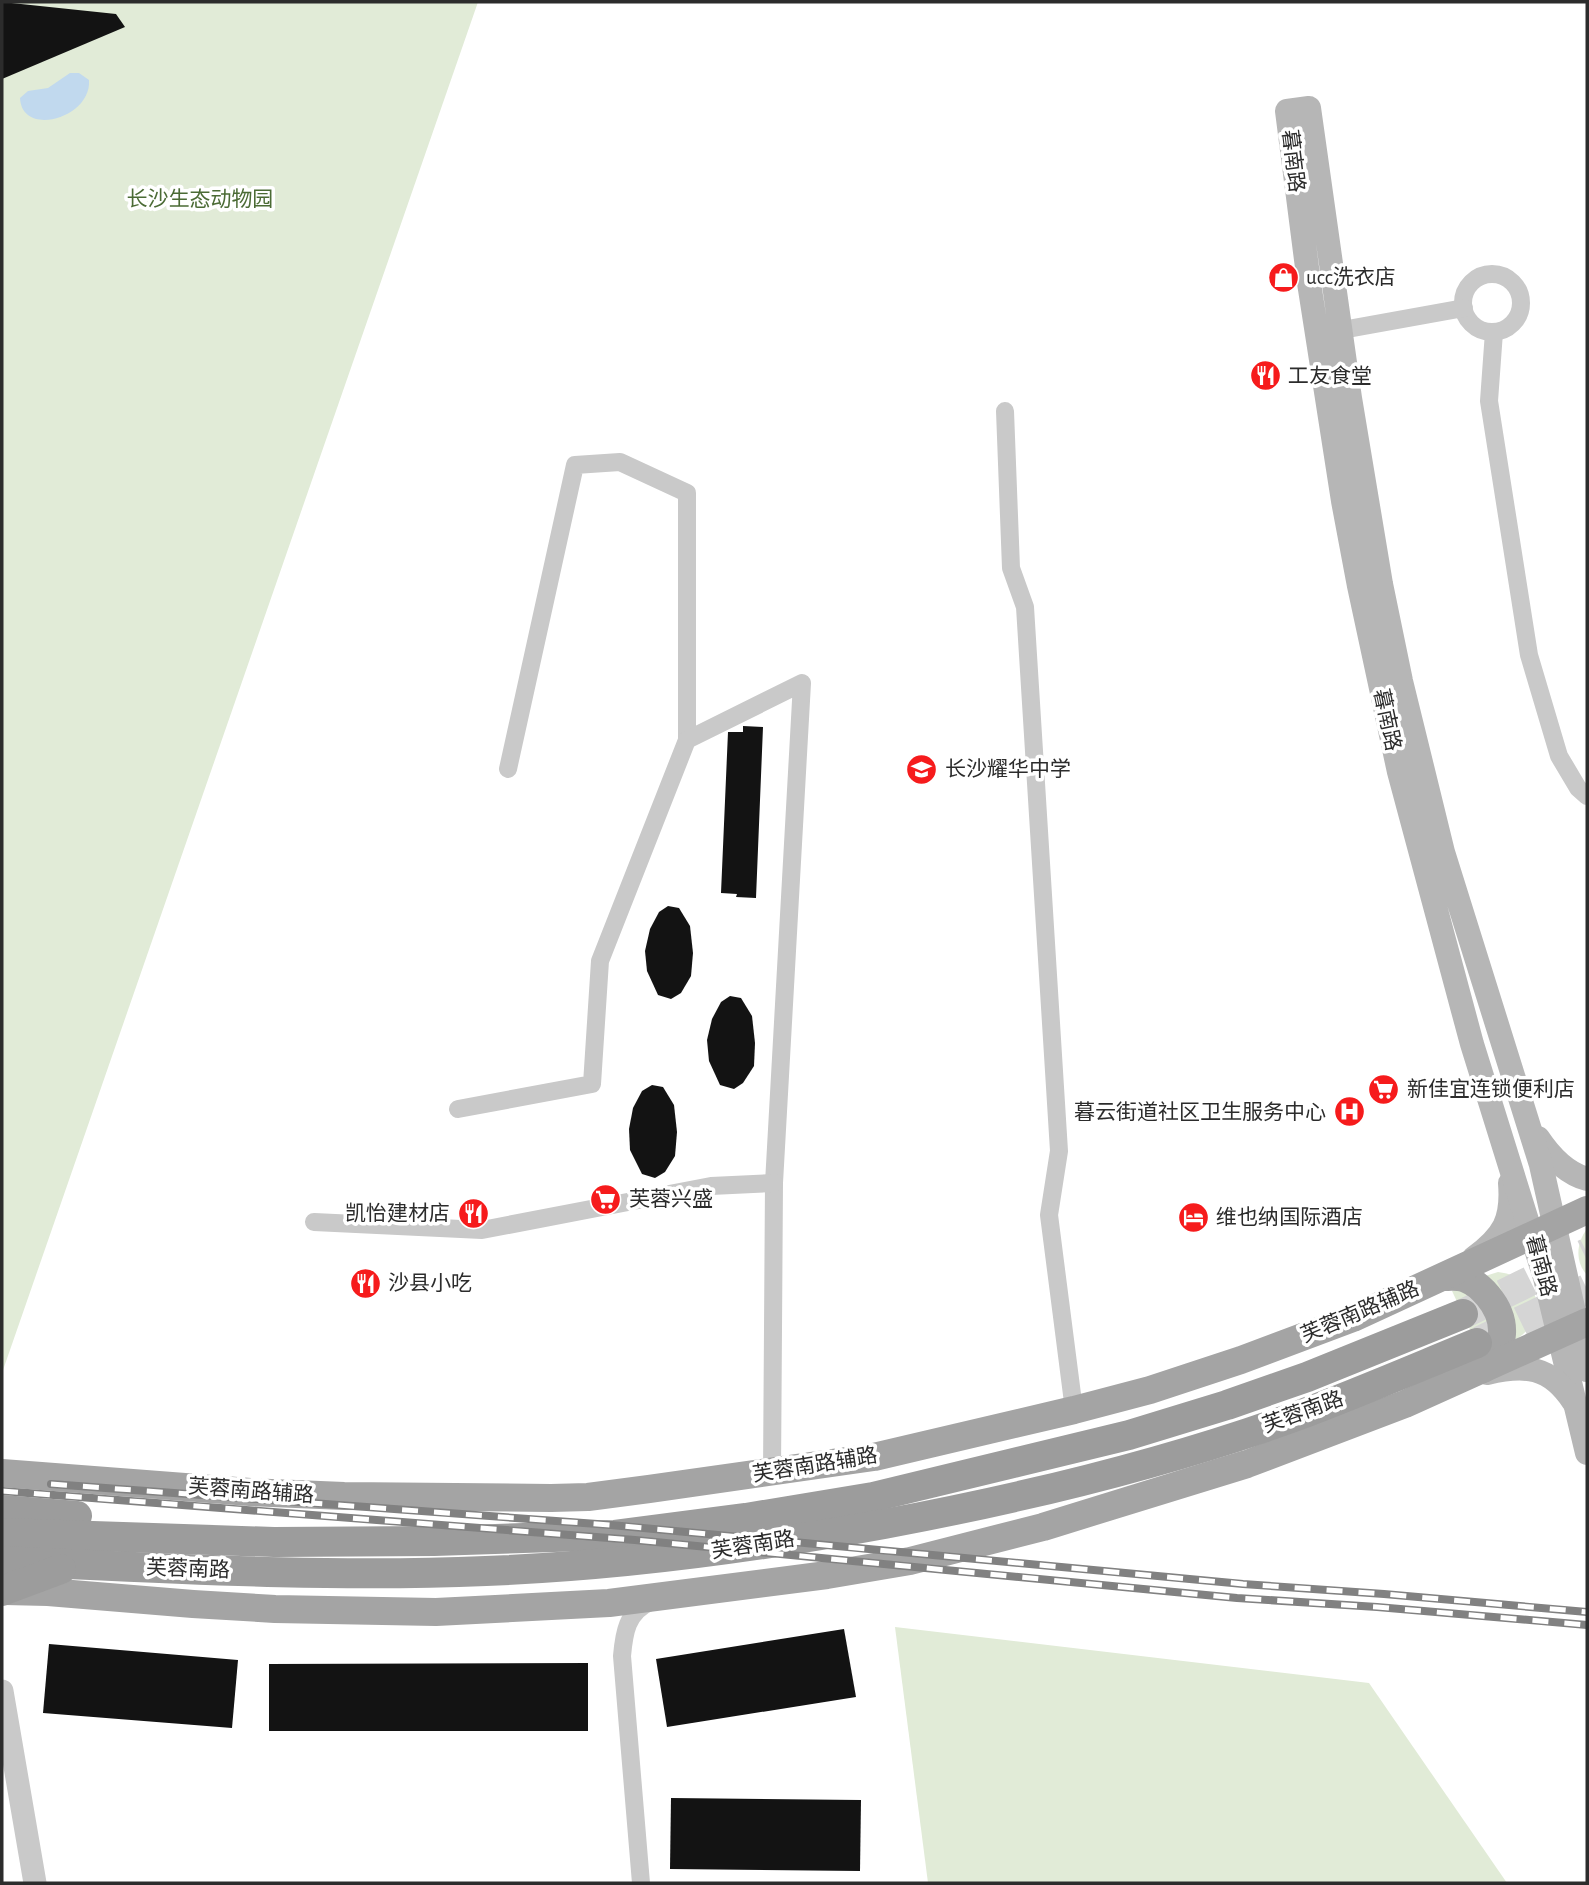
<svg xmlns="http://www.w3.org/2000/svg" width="1589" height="1885" font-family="'Alegreya Sans','Noto Sans SC',sans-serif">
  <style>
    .green { fill: #e1ebd7 }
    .water { fill: #c1d9ee }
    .building { fill: #131313 }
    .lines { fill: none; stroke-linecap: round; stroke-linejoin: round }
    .trunk-tunnel { stroke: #d5d5d5; stroke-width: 30; stroke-dasharray: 30 15; stroke-linecap: butt }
    .minor { stroke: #c9c9c9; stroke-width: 18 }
    .tertiary { stroke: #c9c9c9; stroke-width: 23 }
    .secondary { stroke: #b6b6b6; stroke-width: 24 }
    .primary { stroke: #a4a4a4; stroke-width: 28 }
    .trunk { stroke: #9c9c9c; stroke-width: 30 }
    .rail-casing { stroke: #818181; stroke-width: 8 }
    .rail { stroke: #fff; stroke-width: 5; stroke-dasharray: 16; stroke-linecap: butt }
    .labels { text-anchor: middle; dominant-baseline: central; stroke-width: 7; stroke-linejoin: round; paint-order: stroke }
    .street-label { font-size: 21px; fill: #2c2c2c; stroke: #fff }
    .park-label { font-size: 21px; fill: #4b6b35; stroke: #fff }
    .poi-label { font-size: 21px; fill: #2c2c2c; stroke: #fff; text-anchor: start }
  </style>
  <rect width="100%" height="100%" fill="#fff"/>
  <g class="green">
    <path d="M2 2H478L2 1373Z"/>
    <path d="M1587 1229V1275C1575 1262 1576 1243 1587 1229Z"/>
    <path d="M1498 1272C1545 1278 1550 1322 1510 1343L1482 1277Z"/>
    <path d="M1465 1289 1493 1323 1482 1355 1452 1291Z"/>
    <path d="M895 1627 1369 1683 1507 1883H928Z"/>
  </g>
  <path class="water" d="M70 73H79L89 80C92 118 22 138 20 98L28 91 48 88Z"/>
  <g class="building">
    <path d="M2 2 116 14 125 27 2 79Z"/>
    <path d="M743 726 763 727 756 898 736 897 737 894 721 893 728 732H743Z"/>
    <path d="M668 906 679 908 690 926 693 953 691 976 681 993 671 999 658 995 647 971 645 951 650 929 659 912Z"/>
    <path d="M730 996 741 998 752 1016 755 1043 754 1066 743 1083 734 1089 720 1085 709 1061 707 1040 712 1019 721 1002Z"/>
    <path d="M652 1085 663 1087 674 1105 677 1132 675 1156 665 1172 655 1178 642 1174 630 1150 629 1129 633 1108 642 1091Z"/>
    <path d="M844 1629 856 1697 667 1727 656 1659Z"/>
    <path d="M49 1644 238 1660 232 1728 43 1713Z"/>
    <path d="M588 1663V1731H269V1664Z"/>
    <path d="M671 1798 861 1800 860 1871 670 1869Z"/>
  </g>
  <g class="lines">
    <g class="trunk-tunnel">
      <path d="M1463 1314 1587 1253"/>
      <path d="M1480 1341 1587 1289"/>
    </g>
    <g class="minor">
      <circle cx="1492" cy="303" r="29"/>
      <path d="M1331 332 1464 308"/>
      <path d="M1494 332 1489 401 1529 655 1559 756 1578 788 1587 796"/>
      <path d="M1005 411 1011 568 1025 607 1059 1151 1049 1215 1074 1410"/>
      <path d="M508 769 575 465 620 462 687 493V740"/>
      <path d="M458 1109 592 1084 600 961 687 740 802 683 774 1183 772 1473"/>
      <path d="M314 1222 482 1230 711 1186 774 1183"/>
      <path d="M641 1883 622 1656C624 1633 627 1612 650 1602"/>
    </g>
    <path class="tertiary" d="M2 1691 35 1883"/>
    <g class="secondary">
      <path d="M1538 1138C1550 1156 1565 1173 1587 1179"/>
      <path d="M1474 1258C1504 1236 1513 1220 1510 1183"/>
      <path d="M1587 1370 1541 1165 1443 852 1401 681 1381 584 1350 398 1309 108 1287 111 1309 283 1343 501 1359 586 1399 772 1472 1044 1545 1278 1587 1453"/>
      <path d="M1487 1373C1525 1364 1550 1366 1573 1401"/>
    </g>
    <g class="primary">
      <path d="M1444 1277C1451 1277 1459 1276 1466 1279 1475 1282 1482 1289 1488 1296 1508 1320 1507 1348 1483 1369"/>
      <path d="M2 1473 250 1492 344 1496 551 1498 588 1497 649 1489 874 1457 1074 1410 1150 1390 1241 1360 1353 1318 1587 1210"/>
      <path d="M5 1591 48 1592 193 1604 275 1609 436 1612 609 1603 827 1575 910 1561 1043 1527 1247 1464 1405 1404 1587 1322"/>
    </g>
    <g class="trunk">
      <path d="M2 1510 77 1516"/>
      <path d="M2 1533 274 1542 434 1541 615 1535 746 1518 873 1497 1129 1435 1227 1405 1307 1377 1463 1314"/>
      <path d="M2 1561C163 1568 325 1578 486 1571 620 1566 753 1548 884 1524 1023 1498 1161 1465 1294 1417 1356 1394 1416 1368 1477 1343"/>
      <path d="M2 1591 61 1569"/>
    </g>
    <defs>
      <g id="rail">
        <path d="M51 1484 611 1525 1243 1584 1384 1594 1587 1612"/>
        <path d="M2 1491 635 1540 1237 1598 1377 1607 1587 1625"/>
      </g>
    </defs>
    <use href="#rail" class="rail-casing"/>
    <use href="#rail" class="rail"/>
  </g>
  <defs>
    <symbol id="shop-disc" viewBox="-11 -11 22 22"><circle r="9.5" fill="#f61b1c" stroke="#fff"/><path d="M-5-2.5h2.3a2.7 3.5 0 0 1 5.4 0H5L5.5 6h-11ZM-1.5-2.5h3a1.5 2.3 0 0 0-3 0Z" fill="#fff"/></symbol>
    <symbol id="restaurant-disc" viewBox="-11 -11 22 22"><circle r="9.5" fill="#f61b1c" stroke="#fff"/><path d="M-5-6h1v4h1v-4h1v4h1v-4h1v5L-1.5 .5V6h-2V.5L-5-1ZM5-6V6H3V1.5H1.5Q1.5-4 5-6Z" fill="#fff"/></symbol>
    <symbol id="school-disc" viewBox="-11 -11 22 22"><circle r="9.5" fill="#f61b1c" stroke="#fff"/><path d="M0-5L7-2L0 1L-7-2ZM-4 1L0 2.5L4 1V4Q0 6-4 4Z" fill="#fff"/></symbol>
    <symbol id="supermarket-disc" viewBox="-11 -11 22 22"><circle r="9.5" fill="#f61b1c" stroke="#fff"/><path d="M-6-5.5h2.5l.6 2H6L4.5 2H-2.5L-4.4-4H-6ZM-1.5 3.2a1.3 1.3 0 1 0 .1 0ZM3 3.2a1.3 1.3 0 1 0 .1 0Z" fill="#fff"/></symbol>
    <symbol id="hospital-disc" viewBox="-11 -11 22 22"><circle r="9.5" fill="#f61b1c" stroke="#fff"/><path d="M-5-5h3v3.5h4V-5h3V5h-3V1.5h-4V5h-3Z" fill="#fff"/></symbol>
    <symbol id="hotel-disc" viewBox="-11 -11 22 22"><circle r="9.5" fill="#f61b1c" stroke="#fff"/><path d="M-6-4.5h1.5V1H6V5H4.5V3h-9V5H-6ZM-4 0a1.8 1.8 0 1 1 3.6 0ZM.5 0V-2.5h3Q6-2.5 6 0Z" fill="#fff"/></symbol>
  </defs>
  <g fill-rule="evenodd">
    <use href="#shop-disc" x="1266" y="260" width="35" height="35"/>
    <use href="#restaurant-disc" x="1248" y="358" width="35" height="35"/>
    <use href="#school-disc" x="904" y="752" width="35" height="35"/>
    <use href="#supermarket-disc" x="1366" y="1072" width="35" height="35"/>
    <use href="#hospital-disc" x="1332" y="1094" width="35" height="35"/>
    <use href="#supermarket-disc" x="588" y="1182" width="35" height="35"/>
    <use href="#restaurant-disc" x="456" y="1196" width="35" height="35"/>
    <use href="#hotel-disc" x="1176" y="1200" width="35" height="35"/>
    <use href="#restaurant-disc" x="348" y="1266" width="35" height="35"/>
  </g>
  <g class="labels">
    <g class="street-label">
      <text transform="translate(1293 161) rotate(83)">暮南路</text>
      <text transform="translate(1387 720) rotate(78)">暮南路</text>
      <text transform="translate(1541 1266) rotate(75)">暮南路</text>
      <text transform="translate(1360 1312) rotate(-23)">芙蓉南路辅路</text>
      <text transform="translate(1303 1412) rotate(-20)">芙蓉南路</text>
      <text transform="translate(815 1465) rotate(-9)">芙蓉南路辅路</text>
      <text transform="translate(251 1491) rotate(4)">芙蓉南路辅路</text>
      <text transform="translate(753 1545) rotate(-9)">芙蓉南路</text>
      <text transform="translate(188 1569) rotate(2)">芙蓉南路</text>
    </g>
    <g class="park-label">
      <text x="200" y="199">长沙生态动物园</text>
    </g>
    <g class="poi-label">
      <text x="1306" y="277">ucc洗衣店</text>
      <text x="1288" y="376">工友食堂</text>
      <text x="945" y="769">长沙耀华中学</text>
      <text x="1407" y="1089">新佳宜连锁便利店</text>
      <text x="1326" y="1112" text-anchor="end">暮云街道社区卫生服务中心</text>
      <text x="629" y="1199">芙蓉兴盛</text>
      <text x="450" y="1213" text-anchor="end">凯怡建材店</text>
      <text x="1216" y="1217">维也纳国际酒店</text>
      <text x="388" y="1283">沙县小吃</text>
    </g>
  </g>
  <rect width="1589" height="1885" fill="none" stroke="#2c2c2c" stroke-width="7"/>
</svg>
